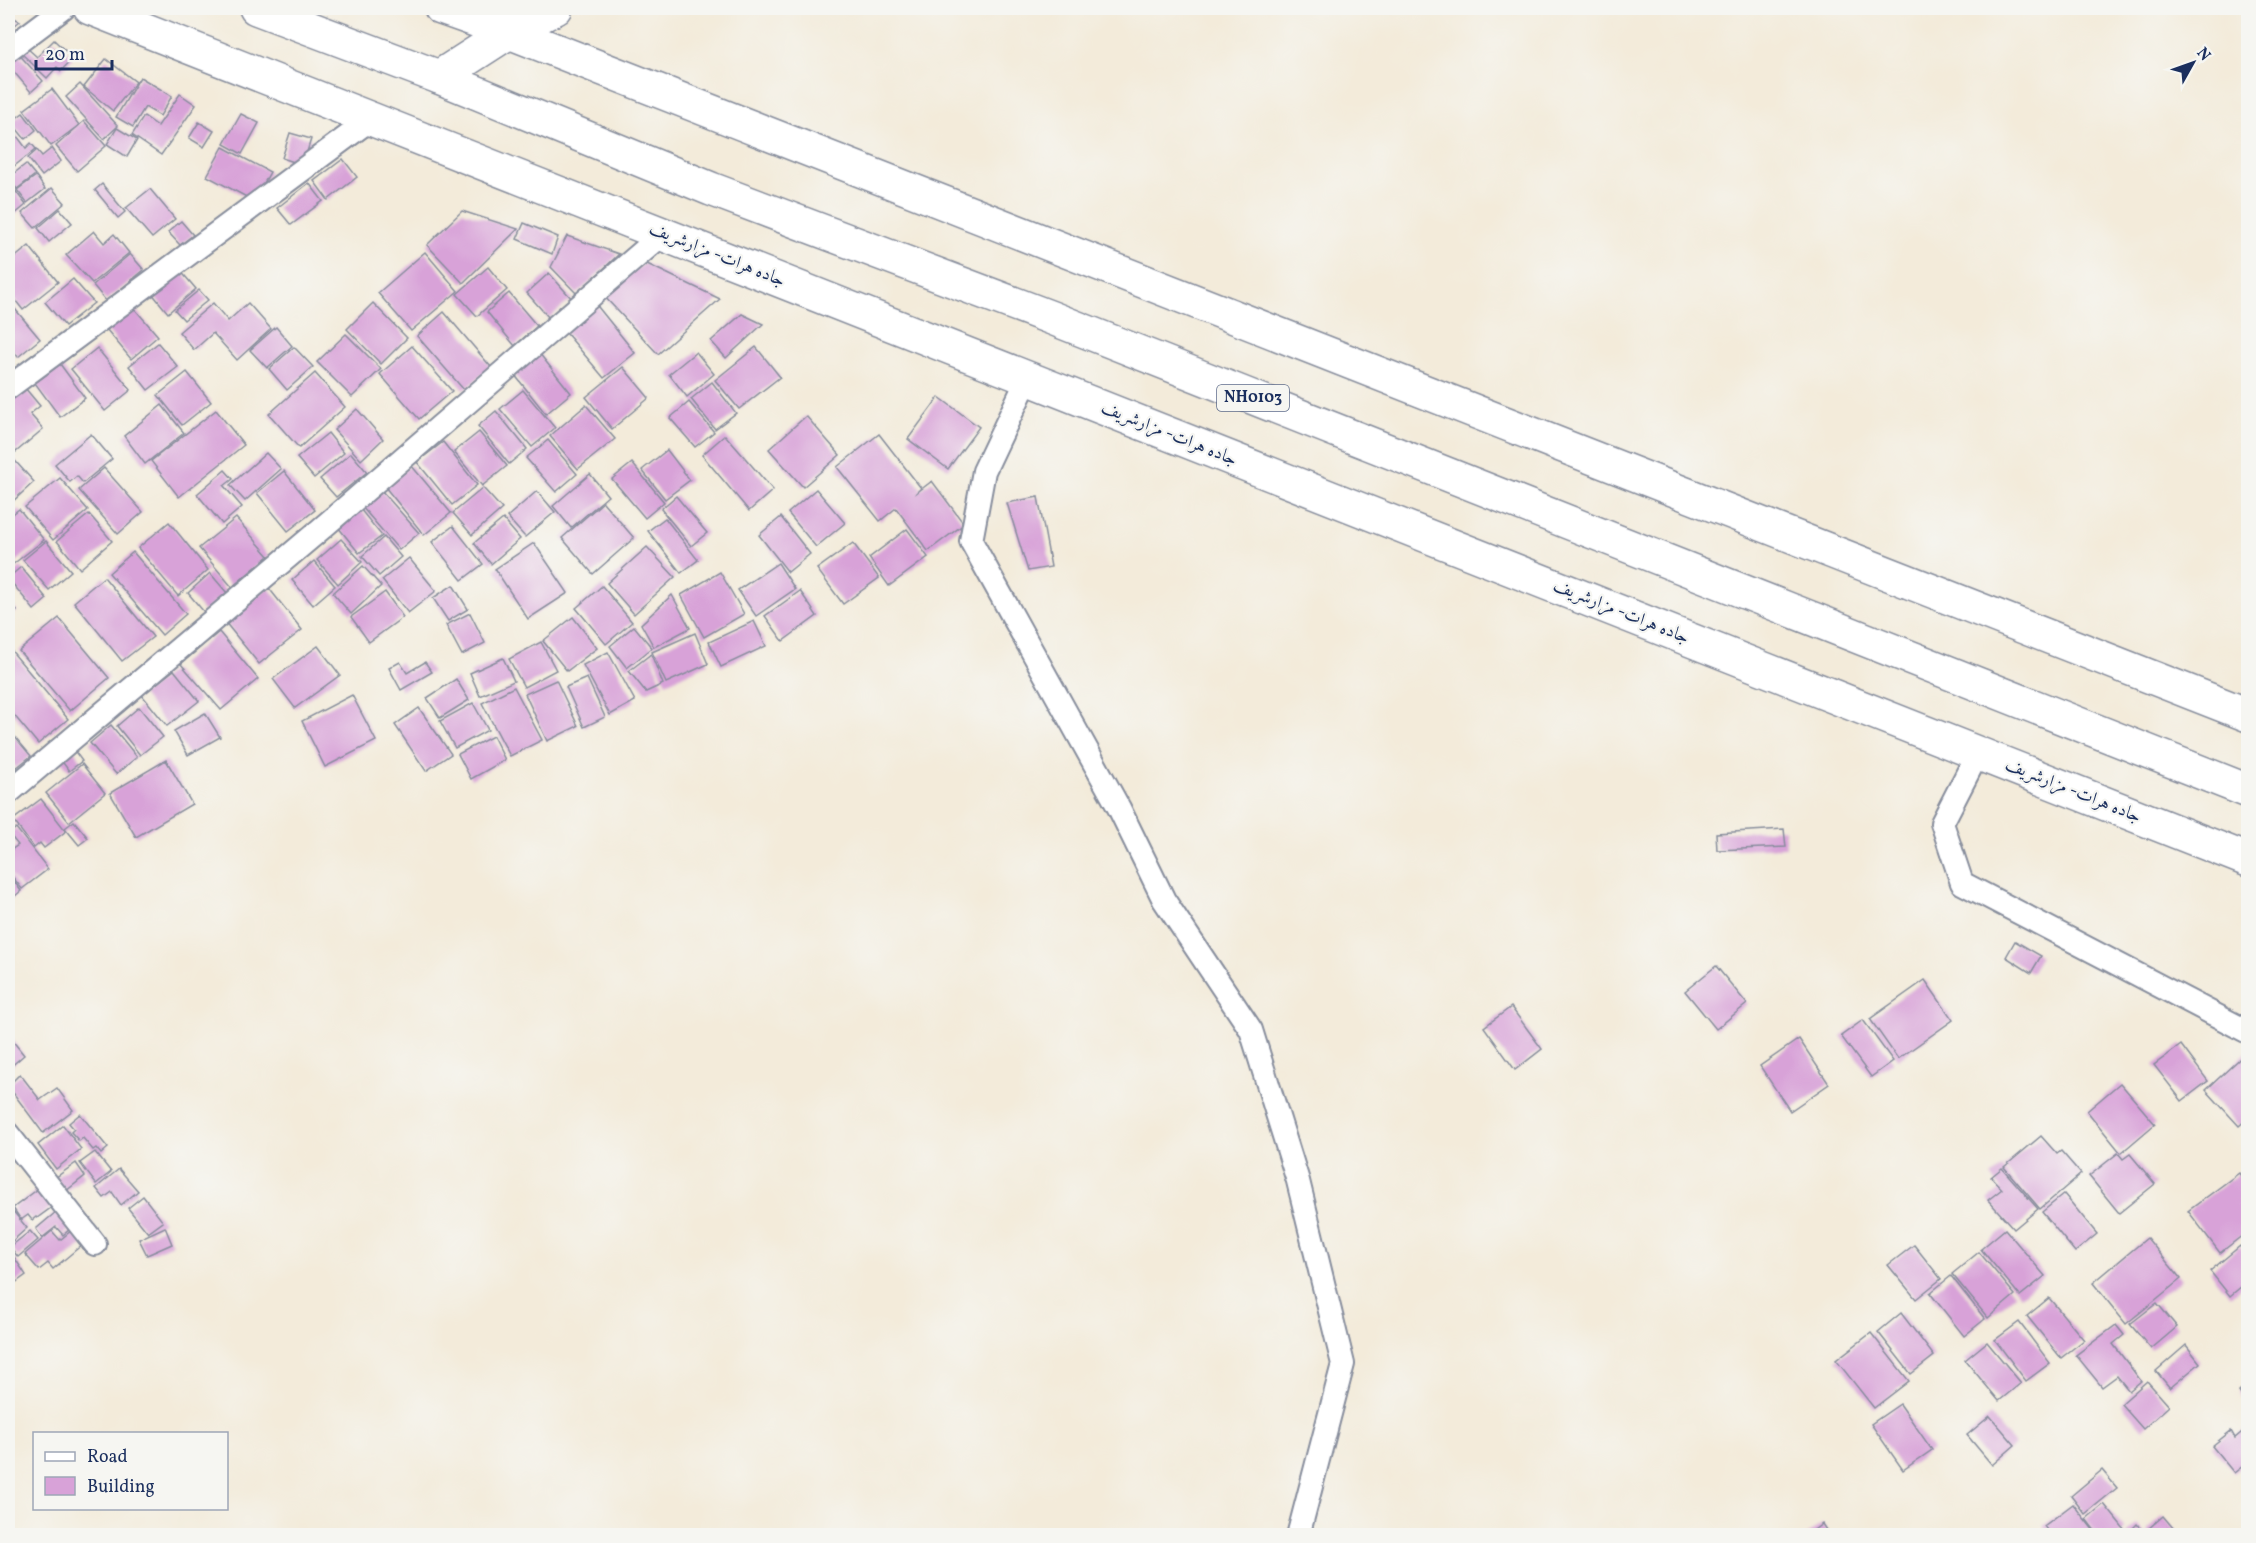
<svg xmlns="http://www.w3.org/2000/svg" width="2256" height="1543" font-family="Vollkorn,Amiri,serif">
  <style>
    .building { fill: #d8a2d8 }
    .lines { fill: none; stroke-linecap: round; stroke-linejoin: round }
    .street-casing { stroke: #878d9c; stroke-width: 26 }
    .secondary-casing { stroke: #878d9c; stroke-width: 36 }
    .highway-casing { stroke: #878d9c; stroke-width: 36 }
    .street { stroke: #fff; stroke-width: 22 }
    .secondary { stroke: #fff; stroke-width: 33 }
    .highway { stroke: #fff; stroke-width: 33 }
    .labels { text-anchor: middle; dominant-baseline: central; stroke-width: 4.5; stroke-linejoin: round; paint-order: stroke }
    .shield { fill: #f6f6f2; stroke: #5d6b8a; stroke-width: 1.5 }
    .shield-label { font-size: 16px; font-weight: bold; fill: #1b2f5e }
    .street-label { font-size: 18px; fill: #1b2f5e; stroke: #f6f6f2 }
  </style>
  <rect width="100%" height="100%" fill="#f6f6f2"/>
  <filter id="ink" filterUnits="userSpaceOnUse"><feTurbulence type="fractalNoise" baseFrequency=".0167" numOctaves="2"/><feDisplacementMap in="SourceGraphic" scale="12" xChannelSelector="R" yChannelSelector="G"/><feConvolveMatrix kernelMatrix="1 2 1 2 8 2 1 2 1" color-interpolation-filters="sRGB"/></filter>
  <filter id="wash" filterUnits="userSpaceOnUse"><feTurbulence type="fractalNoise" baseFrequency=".008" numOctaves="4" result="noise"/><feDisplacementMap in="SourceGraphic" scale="24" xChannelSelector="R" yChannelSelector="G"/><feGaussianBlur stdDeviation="1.35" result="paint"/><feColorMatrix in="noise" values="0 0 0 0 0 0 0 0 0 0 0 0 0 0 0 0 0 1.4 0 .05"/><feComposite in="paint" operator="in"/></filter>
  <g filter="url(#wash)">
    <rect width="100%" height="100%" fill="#f3ebda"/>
    <g id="blocks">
      <g class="building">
        <path d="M8 15 20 21 8 31Z"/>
        <path d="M54 40 73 58 61 71 57 67 47 78 21 53 26 47 37 57Z"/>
        <path d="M16 51 43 81 31 92 8 65V59Z"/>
        <path d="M106 59 136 82 113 111 84 87Z"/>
        <path d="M140 77 172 96 160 116 145 107 133 127 116 117Z"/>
        <path d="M80 84 118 126 104 139 66 97Z"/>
        <path d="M52 89 79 125 51 146 24 110Z"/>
        <path d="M180 94 196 105 161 155 132 135 144 116 158 126Z"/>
        <path d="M23 113 36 130 25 139 11 122Z"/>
        <path d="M241 114 259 123 242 154 224 144Z"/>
        <path d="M84 121 106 146 77 171 56 146Z"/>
        <path d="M199 122 214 131 204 147 189 138Z"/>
        <path d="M117 128 137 140 127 157 107 144Z"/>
        <path d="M8 129 14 138 17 136 26 148 31 143 36 149 8 171Z"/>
        <path d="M290 133 311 139 303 165 282 158Z"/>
        <path d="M223 147 270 172 254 201 207 176Z"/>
        <path d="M52 148 61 161 42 176 28 158 37 150 42 156Z"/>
        <path d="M343 159 357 177 328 200 314 181Z"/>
        <path d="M26 164 35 175 17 189 8 178Z"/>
        <path d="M36 176 45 189 27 203 17 190Z"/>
        <path d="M309 183 323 201 291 225 277 208Z"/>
        <path d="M102 184 125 212 118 218 95 190Z"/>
        <path d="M52 188 65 203 35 228 22 213Z"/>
        <path d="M14 189 26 205 14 215 8 207V193Z"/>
        <path d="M150 189 175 219 152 238 126 208Z"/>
        <path d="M60 209 72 223 49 242 38 228Z"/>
        <path d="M462 211 518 229 463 283 427 245Z"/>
        <path d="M181 221 193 235 180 245 168 232Z"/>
        <path d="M524 223 558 237 552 254 517 239Z"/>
        <path d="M94 231 104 243 114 234 129 253 92 283 66 255Z"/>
        <path d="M567 236 619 254 577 294 551 267Z"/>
        <path d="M29 246 58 282 23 310 8 291V263Z"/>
        <path d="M425 252 458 291 411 331 378 293Z"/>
        <path d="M130 254 144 270 106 301 93 285Z"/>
        <path d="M645 263 720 299 658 354 603 295Z"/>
        <path d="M488 267 507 290 477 316 457 294Z"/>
        <path d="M179 269 196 289 168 313 151 292Z"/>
        <path d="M549 273 572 299 549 318 527 293Z"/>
        <path d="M73 279 94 303 65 326 45 302Z"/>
        <path d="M199 290 208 300 184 320 175 310Z"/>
        <path d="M509 293 537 326 515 346 487 312Z"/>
        <path d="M594 302 635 353 604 378 562 328Z"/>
        <path d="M10 303 40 339 18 357 8 343V305Z"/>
        <path d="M213 303 228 321 248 303 271 329 237 360 213 333 194 350 179 332Z"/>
        <path d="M373 303 407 338 381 364 347 329Z"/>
        <path d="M134 308 158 336 131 359 107 330Z"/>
        <path d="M444 312 491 367 464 390 417 336Z"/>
        <path d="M742 314 763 324 726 358 711 341Z"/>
        <path d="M276 327 292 346 267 368 250 350Z"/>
        <path d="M346 334 381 369 352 397 317 362Z"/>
        <path d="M158 343 178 367 148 390 129 366Z"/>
        <path d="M412 346 452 391 419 419 380 374Z"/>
        <path d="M294 347 313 367 287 390 269 369Z"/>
        <path d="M756 347 780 377 739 409 715 380Z"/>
        <path d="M97 348 131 390 105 411 71 369Z"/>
        <path d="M696 352 714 374 687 397 669 374Z"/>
        <path d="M539 353 571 393 546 414 514 374Z"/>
        <path d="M60 364 85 398 60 417 35 383Z"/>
        <path d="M623 367 649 398 612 429 586 397Z"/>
        <path d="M187 372 211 402 182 425 158 395Z"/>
        <path d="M315 373 345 407 299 448 269 414Z"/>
        <path d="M712 382 736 413 715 429 691 399Z"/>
        <path d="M25 388 40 406 30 414 43 429 16 452 8 443V403Z"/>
        <path d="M523 390 555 428 532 447 500 409Z"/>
        <path d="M939 397 979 427 948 469 908 439Z"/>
        <path d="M689 402 714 432 695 447 670 418Z"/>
        <path d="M162 405 184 433 145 464 124 436Z"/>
        <path d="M586 405 615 439 578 469 550 436Z"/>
        <path d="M357 409 383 439 361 460 334 430Z"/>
        <path d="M216 410 244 445 179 497 151 461Z"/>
        <path d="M496 411 527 449 509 464 478 426Z"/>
        <path d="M806 416 840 455 803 487 769 449Z"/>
        <path d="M479 432 507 466 482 486 454 452Z"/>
        <path d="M328 433 344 453 314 478 297 458Z"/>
        <path d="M91 434 112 459 83 483 77 476 70 482 55 464Z"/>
        <path d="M879 434 921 488 915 494 932 481 964 524 928 551 896 508 880 521 837 467Z"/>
        <path d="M725 435 773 490 749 511 702 455Z"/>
        <path d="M548 440 577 474 556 492 526 458Z"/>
        <path d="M443 442 477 485 452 505 417 462Z"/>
        <path d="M667 450 690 480 665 499 642 470Z"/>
        <path d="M8 453 34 482 12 502 8 496Z"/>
        <path d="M266 453 281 469 245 501 230 485Z"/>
        <path d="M351 453 367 472 336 497 320 479Z"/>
        <path d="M632 463 664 502 645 518 612 479Z"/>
        <path d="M411 465 451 513 424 535 385 487Z"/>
        <path d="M104 468 143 512 118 534 79 490Z"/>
        <path d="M225 470 233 479 224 486 242 507 222 524 197 494Z"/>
        <path d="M284 471 315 510 288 531 257 493Z"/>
        <path d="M590 474 608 496 571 528 553 506Z"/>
        <path d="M60 478 88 510 53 540 25 507Z"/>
        <path d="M483 488 502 509 472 535 453 513Z"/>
        <path d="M816 489 845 523 816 547 788 513Z"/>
        <path d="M381 490 419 533 399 550 362 507Z"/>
        <path d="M537 491 555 512 525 537 507 517Z"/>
        <path d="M676 496 707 533 691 546 661 509Z"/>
        <path d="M1038 497 1051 567 1028 571 1007 503Z"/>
        <path d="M603 502 634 538 593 574 562 538Z"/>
        <path d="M19 509 44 540 12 565 8 559V518Z"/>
        <path d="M360 509 382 536 359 553 338 527Z"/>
        <path d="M89 514 112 541 80 569 57 541Z"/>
        <path d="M781 517 810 554 788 572 759 535Z"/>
        <path d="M236 518 269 556 232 587 199 548Z"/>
        <path d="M665 518 698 560 681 573 648 531Z"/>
        <path d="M503 519 520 539 491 564 474 543Z"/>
        <path d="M169 522 208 570 178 596 138 548Z"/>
        <path d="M453 526 483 564 462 580 432 542Z"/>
        <path d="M907 529 928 557 889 586 869 558Z"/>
        <path d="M384 537 401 557 379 576 362 556Z"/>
        <path d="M341 539 362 562 338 584 317 560Z"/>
        <path d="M46 541 71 571 49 590 23 560Z"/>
        <path d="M534 543 568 593 528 619 495 569Z"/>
        <path d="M853 543 879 578 843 604 817 569Z"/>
        <path d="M647 547 675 577 634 614 607 583Z"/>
        <path d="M133 552 186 614 162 635 109 573Z"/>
        <path d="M409 558 436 591 408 613 382 580Z"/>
        <path d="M314 561 335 586 313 605 292 580Z"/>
        <path d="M778 563 795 589 756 616 738 590Z"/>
        <path d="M363 566 381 586 351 614 333 593Z"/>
        <path d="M21 567 47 599 34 610 8 578Z"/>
        <path d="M720 572 744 614 704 637 681 595Z"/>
        <path d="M210 573 227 593 204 612 188 593Z"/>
        <path d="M104 577 153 637 122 661 74 602Z"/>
        <path d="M453 585 468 609 448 621 433 598Z"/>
        <path d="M602 586 632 622 606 644 576 608Z"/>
        <path d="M268 587 302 630 259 664 225 622Z"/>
        <path d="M800 591 817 616 783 641 765 616Z"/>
        <path d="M385 592 403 617 369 642 351 617Z"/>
        <path d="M672 595 690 628 654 647 641 624Z"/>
        <path d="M8 599 17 611 8 619Z"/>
        <path d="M470 613 485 643 462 655 446 625Z"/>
        <path d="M573 617 597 648 567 671 543 641Z"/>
        <path d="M59 618 109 678 70 711 19 651Z"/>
        <path d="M754 621 766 646 721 667 709 642Z"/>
        <path d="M634 626 652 648 627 668 610 646Z"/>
        <path d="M219 632 258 679 221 710 181 664Z"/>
        <path d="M695 633 708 664 666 683 652 652Z"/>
        <path d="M541 642 556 670 524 687 509 659Z"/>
        <path d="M318 646 340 675 295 708 273 679Z"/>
        <path d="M10 649 68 719 38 744 8 708V651Z"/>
        <path d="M608 652 635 701 610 715 583 665Z"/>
        <path d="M651 654 663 684 646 692 629 671Z"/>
        <path d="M503 658 514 681 480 696 470 673Z"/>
        <path d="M400 662 407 673 425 662 432 672 401 690 389 668Z"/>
        <path d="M174 670 199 701 167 726 142 695Z"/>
        <path d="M587 678 605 717 584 727 566 687Z"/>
        <path d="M456 679 469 700 440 718 427 698Z"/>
        <path d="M556 680 578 726 547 741 525 694Z"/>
        <path d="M514 687 542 740 510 756 482 703Z"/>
        <path d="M352 695 376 741 325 767 302 721Z"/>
        <path d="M473 703 488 730 455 748 440 721Z"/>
        <path d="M139 707 163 737 140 755 117 726Z"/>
        <path d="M419 708 451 754 426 771 395 725Z"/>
        <path d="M205 713 220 737 188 755 174 731Z"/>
        <path d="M111 725 137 757 116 774 90 743Z"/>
        <path d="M493 736 505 760 471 779 458 754Z"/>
        <path d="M15 737 31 756 16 768 8 757V743Z"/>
        <path d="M71 746 82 761 69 771 58 756Z"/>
        <path d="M166 760 192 804 136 837 110 793Z"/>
        <path d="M82 764 105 793 69 822 46 793Z"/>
        <path d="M41 799 66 831 44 848 40 843 34 848 13 820Z"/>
        <path d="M74 821 88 838 79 845 65 828Z"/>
        <path d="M16 828 48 869 22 889 8 871 10 867 8 861 11 858 8 852 18 845 9 834Z"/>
        <path d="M1784 829 1786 847 1717 850 1716 833Z"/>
        <path d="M8 873 21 891 8 902Z"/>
        <path d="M2015 941 2041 956 2031 973 2006 957Z"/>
        <path d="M1716 966 1747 1004 1716 1029 1685 991Z"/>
        <path d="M1925 980 1953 1020 1898 1059 1870 1019Z"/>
        <path d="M1511 1007 1542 1049 1515 1070 1484 1027Z"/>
        <path d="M1863 1020 1893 1061 1871 1077 1841 1036Z"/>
        <path d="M8 1035 24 1055 8 1069Z"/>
        <path d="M1799 1039 1829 1084 1790 1111 1760 1066Z"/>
        <path d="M2181 1045 2208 1081 2182 1101 2154 1065Z"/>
        <path d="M2248 1051V1118L2239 1126 2206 1090Z"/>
        <path d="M20 1074 40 1100 57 1088 73 1110 43 1133 8 1086Z"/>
        <path d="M2120 1083 2155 1124 2121 1153 2087 1111Z"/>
        <path d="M80 1114 108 1148 101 1154 96 1148 93 1150 83 1138 79 1141 71 1132 74 1129 69 1123Z"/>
        <path d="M63 1125 81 1149 56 1169 38 1145Z"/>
        <path d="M2041 1136 2057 1154 2061 1151 2081 1174 2040 1209 2004 1167Z"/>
        <path d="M95 1152 111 1172 96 1184 80 1163Z"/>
        <path d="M2118 1153 2123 1159 2130 1154 2155 1184 2119 1213 2089 1176Z"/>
        <path d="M76 1163 85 1176 66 1191 55 1178Z"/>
        <path d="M2002 1168 2038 1209 2014 1229 1988 1200 2002 1189 1991 1177Z"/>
        <path d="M119 1169 138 1191 121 1205 112 1192 104 1198 96 1188Z"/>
        <path d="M2239 1173 2248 1186V1231L2220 1253 2188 1211Z"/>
        <path d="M38 1189 52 1207 37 1218 36 1217 32 1220 28 1215 21 1220 13 1208Z"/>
        <path d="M2064 1194 2097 1234 2075 1252 2042 1212Z"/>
        <path d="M143 1196 163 1222 148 1233 128 1208Z"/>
        <path d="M12 1210 27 1228 8 1245V1213Z"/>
        <path d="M56 1212 70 1229 63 1235 56 1227 42 1238 36 1229Z"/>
        <path d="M165 1227 172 1244 147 1255 139 1239Z"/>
        <path d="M2005 1229 2045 1276 2020 1296 1981 1249Z"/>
        <path d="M72 1230 83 1244 53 1269 48 1263 39 1270 25 1254 52 1231 60 1240Z"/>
        <path d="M30 1231 38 1240 18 1257 10 1247Z"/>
        <path d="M2147 1238 2181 1279 2126 1324 2093 1283Z"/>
        <path d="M1914 1245 1941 1279 1916 1299 1888 1265Z"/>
        <path d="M2240 1246 2248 1256V1281L2230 1296 2210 1271Z"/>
        <path d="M8 1248 26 1275 15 1283 8 1273Z"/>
        <path d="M1979 1252 2015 1295 1988 1318 1952 1274Z"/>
        <path d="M1951 1276 1985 1319 1964 1336 1930 1293Z"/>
        <path d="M2049 1298 2084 1340 2061 1358 2027 1316Z"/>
        <path d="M2157 1303 2177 1327 2151 1349 2130 1324Z"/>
        <path d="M1901 1313 1934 1356 1911 1374 1878 1332Z"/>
        <path d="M2019 1322 2050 1363 2026 1381 1995 1340Z"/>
        <path d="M2116 1325 2124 1335 2113 1344 2141 1381 2129 1391 2117 1376 2102 1387 2076 1355Z"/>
        <path d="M1871 1333 1909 1381 1874 1408 1836 1360Z"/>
        <path d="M1987 1342 2021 1383 1999 1401 1965 1360Z"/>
        <path d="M2186 1345 2200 1363 2170 1388 2156 1371Z"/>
        <path d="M2147 1381 2169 1406 2143 1429 2121 1404Z"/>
        <path d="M2248 1384V1405L2239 1392Z"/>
        <path d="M1900 1404 1932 1450 1903 1470 1871 1424Z"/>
        <path d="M1990 1416 2015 1445 1992 1465 1967 1435Z"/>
        <path d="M2248 1427V1462L2234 1473 2212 1446 2231 1431 2235 1438Z"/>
        <path d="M2102 1470 2117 1488 2085 1514 2071 1496Z"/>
        <path d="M2073 1504 2083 1517 2098 1536H2051L2044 1526Z"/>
        <path d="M2104 1504 2125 1530 2119 1536H2099L2086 1519Z"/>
        <path d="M2163 1516 2180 1536H2151L2147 1530Z"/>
        <path d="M1822 1524 1830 1536H1806Z"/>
        <path d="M2137 1524 2147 1536H2125Z"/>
      </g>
    </g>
  </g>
  <g filter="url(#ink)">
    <use href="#blocks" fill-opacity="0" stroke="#878d9c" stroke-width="1.5"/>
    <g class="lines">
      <defs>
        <g id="street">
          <path d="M8 50 64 8"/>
          <path d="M1028 378 984 471 971 541 1119 808 1164 900 1251 1030 1298 1181 1343 1364 1298 1536"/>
          <path d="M8 388 371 119"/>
          <path d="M1978 753 1942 823 1962 883 2248 1032"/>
          <path d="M8 793 315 534 663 234"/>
          <path d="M8 1134 95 1244"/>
        </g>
        <g id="secondary">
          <path d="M441 8 509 32 2248 715"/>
          <path d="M439 77 509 32 556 8"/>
        </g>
        <g id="highway">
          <path d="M90 8 2248 860"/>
          <path d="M256 8 439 77 711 189 1052 318 2248 791"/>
        </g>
      </defs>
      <use href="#street" class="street-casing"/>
      <use href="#secondary" class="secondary-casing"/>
      <use href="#highway" class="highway-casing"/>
      <use href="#street" class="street"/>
      <use href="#secondary" class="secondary"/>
      <use href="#highway" class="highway"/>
    </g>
  </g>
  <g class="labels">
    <rect class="shield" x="1217" y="385" width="72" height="26" rx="4.5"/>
    <g class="shield-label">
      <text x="1253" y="398">NH0103</text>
    </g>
    <g class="street-label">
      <text transform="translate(717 255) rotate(22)">جاده هرات- مزارشریف</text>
      <text transform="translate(1169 434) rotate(22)">جاده هرات- مزارشریف</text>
      <text transform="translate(1621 612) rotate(22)">جاده هرات- مزارشریف</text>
      <text transform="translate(2073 791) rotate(22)">جاده هرات- مزارشریف</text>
    </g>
  </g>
  <rect width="2256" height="1543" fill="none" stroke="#f6f6f2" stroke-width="30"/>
  <rect x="33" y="1432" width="195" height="78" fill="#f6f6f2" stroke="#9ea6b7" stroke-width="1.5"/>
  <rect x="45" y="1452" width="30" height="9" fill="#ffffff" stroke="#9ea6b7" stroke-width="1.5"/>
  <text x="87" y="1462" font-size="18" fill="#1b2f5e">Road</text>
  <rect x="45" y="1477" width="30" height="18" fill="#d8a2d8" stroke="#9ea6b7" stroke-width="1.5"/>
  <text x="87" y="1492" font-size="18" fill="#1b2f5e">Building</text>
  <g transform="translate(2193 63) rotate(50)" stroke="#f6f6f2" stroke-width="4.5" paint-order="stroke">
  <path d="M0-4.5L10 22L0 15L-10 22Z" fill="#1b2f5e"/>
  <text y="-9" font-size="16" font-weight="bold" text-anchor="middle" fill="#1b2f5e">N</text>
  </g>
  <path d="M36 60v9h76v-9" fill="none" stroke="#1b2f5e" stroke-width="3"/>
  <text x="45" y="60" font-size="18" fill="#1b2f5e" stroke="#f6f6f2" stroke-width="4.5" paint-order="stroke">20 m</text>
</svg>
